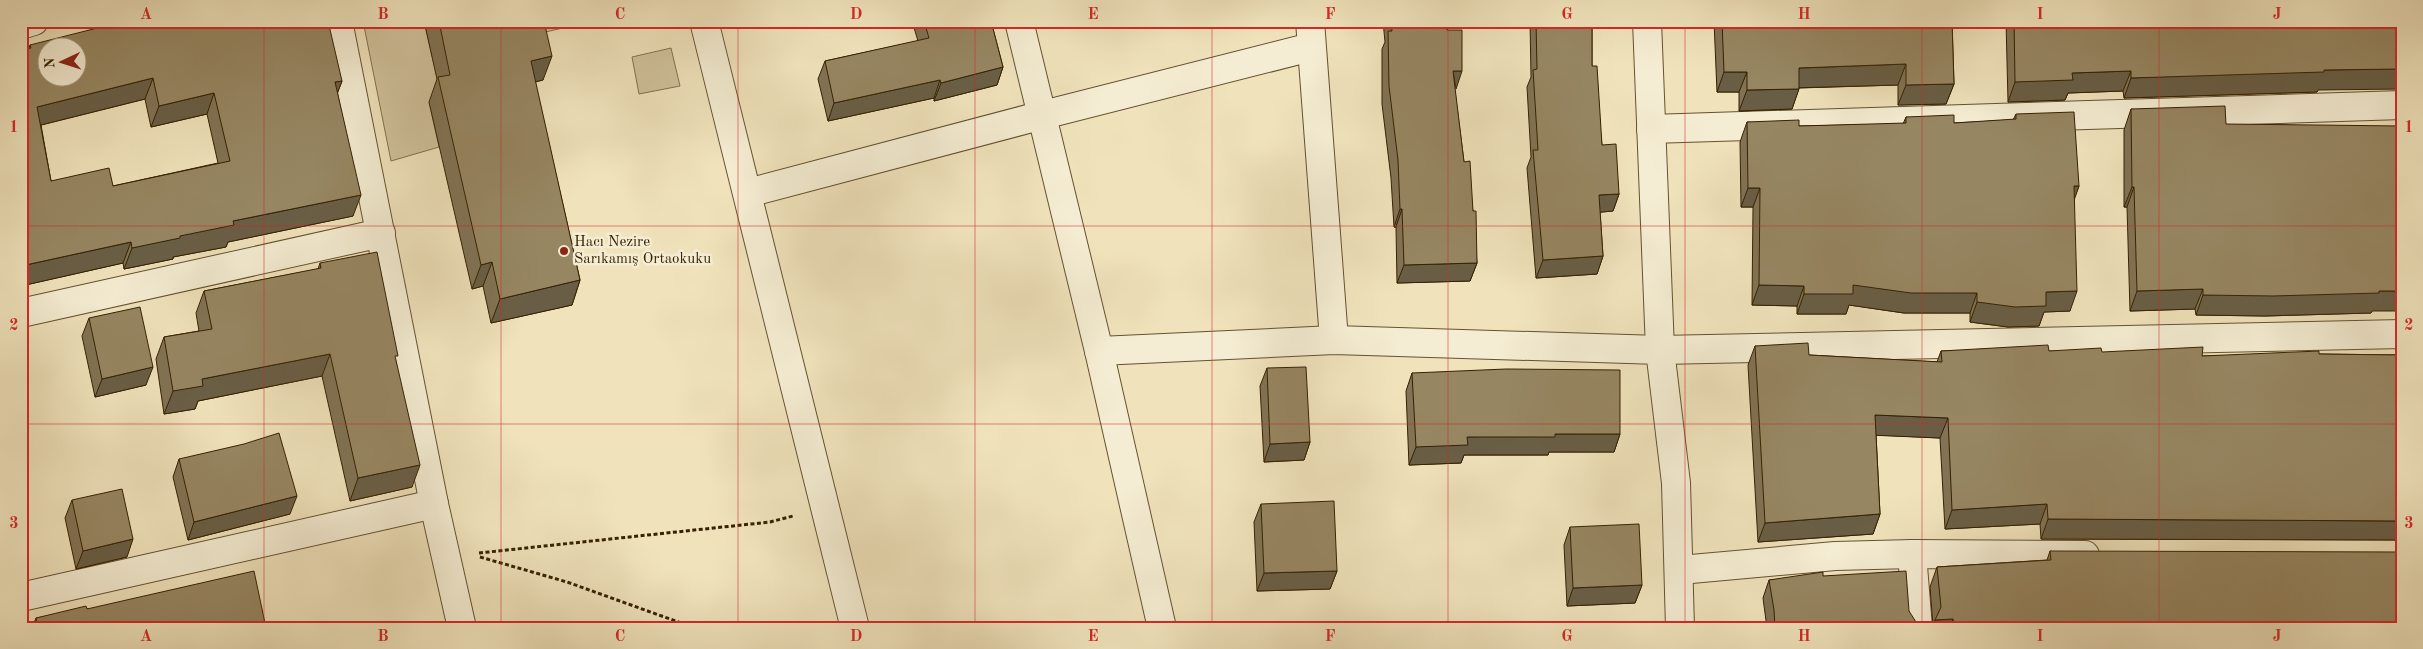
<svg xmlns="http://www.w3.org/2000/svg" width="2423" height="649" font-family="'Old Standard TT',serif">
  <style>
    .green { fill: #d0c29c; stroke: #82724e }
    .lines { fill: none; stroke-linecap: round; stroke-linejoin: round }
    .minor-casing { stroke: #645230; stroke-width: 30 }
    .path { stroke: #352101; stroke-width: 3; stroke-dasharray: 4 2.5; stroke-linecap: butt }
    .minor { stroke: #f5edd3; stroke-width: 28 }
    .wall { fill: #817354; stroke: #352101; fill-rule: evenodd }
    .shaded-wall { fill: #695e45; stroke: #352101 }
    .building { fill: #968662; stroke: #352101; fill-rule: evenodd }
    .grid { fill: none; stroke: #d62828; stroke-width: 1; stroke-opacity: 0.55 }
    .poi-dot { fill: #8f2418; stroke: #f5edd3; stroke-width: 2 }
    .labels { text-anchor: middle; dominant-baseline: central; stroke-width: 5; stroke-linejoin: round; paint-order: stroke }
    .poi-label { font-size: 15px; fill: #352101; stroke: #f5edd3; text-anchor: start }
    .neatline { fill: none; stroke: #d62828; stroke-width: 2 }
    .grid-label { font-size: 16px; text-anchor: middle; font-weight: bold; fill: #d62828 }
  </style>
  <rect width="100%" height="100%" fill="#f0e3bc"/>
  <filter id="stains"><feTurbulence type="fractalNoise" baseFrequency=".004" numOctaves="4"/><feColorMatrix values="0 0 0 0 .2 0 0 0 0 .09 0 0 0 0 .02 0 0 0 .5 -.17"/></filter>
  <radialGradient id="worn" r=".72"><stop offset=".6" stop-color="#630" stop-opacity="0"/><stop offset="1" stop-color="#630" stop-opacity=".3"/></radialGradient>
  <g class="green">
    <path d="M363 21H424L442 99 429 102 439 147 391 161Z"/>
    <path d="M530 21H587L588 22 533 35Z"/>
    <path d="M671 48 680 86 639 94 632 57Z"/>
  </g>
  <g class="lines">
    <defs>
      <g id="minor">
        <path d="M338 21 434 504 462 628"/>
        <path d="M704 21 855 628"/>
        <path d="M1019 21 1099 351 1162 628"/>
        <path d="M1310 21 1334 340"/>
        <path d="M1647 21 1660 350 2402 334"/>
        <path d="M21 25 34 21"/>
        <path d="M1651 129 2402 105"/>
        <path d="M748 193 1043 115 1311 47"/>
        <path d="M21 313 381 233"/>
        <path d="M1099 351 1334 340 1660 350 1676 483 1680 628"/>
        <path d="M1912 554 1918 628"/>
        <path d="M1680 570 1835 556 1912 554 2085 555"/>
        <path d="M21 597 434 504"/>
      </g>
    </defs>
    <use href="#minor" class="minor-casing"/>
    <g class="path">
      <path d="M479 553 770 522 793 516"/>
      <path d="M480 557 567 582 695 628"/>
    </g>
    <use href="#minor" class="minor"/>
  </g>
  <g class="wall">
    <path d="M424 21H544L543 80 535 82 580 280 572 305 491 323 483 286 472 289 429 102 437 79Z"/>
    <path d="M912 21H991L1003 67 997 85 934 101V98L828 121 818 79 825 61 918 41Z"/>
    <path d="M1383 21H1446L1464 162 1473 211 1477 263 1470 281 1397 283 1396 227H1394L1391 178 1382 104V49L1385 42Z"/>
    <path d="M1530 21H1592V66L1602 145 1619 194 1613 211 1600 212 1603 256 1597 274 1536 278 1527 168 1531 157 1527 87 1531 77Z"/>
    <path d="M1714 21H1952L1954 84 1946 104 1898 105V85L1799 88 1792 109 1739 111V92H1717Z"/>
    <path d="M2006 21H2402L2318 90 2317 92 2124 98 2123 91 2068 93 2065 100 2008 102Z"/>
    <path d="M30 45 342 81 337 94 353 216 228 242 226 247 173 257V259L124 269 123 263 21 286V50L29 48ZM145 99 151 127 207 114 218 163 113 186 51 181 41 125Z"/>
    <path d="M2131 109 2226 124 2372 311 2371 313 2265 316 2196 315 2195 309 2130 311 2127 207H2124V130Z"/>
    <path d="M2016 114 2079 186 2074 199 2070 311 2044 312 2039 326 2008 327 1970 322V313H1904L1849 305 1846 314H1797V306L1752 305 1753 207H1741L1740 142 1747 122 1799 126 1903 124 1906 117 1954 123 2013 120Z"/>
    <path d="M320 263 396 361 412 487 350 501 322 376 198 401 195 409 164 414 156 359 164 337 199 331 196 313 204 291 318 269Z"/>
    <path d="M89 318 146 385 95 397 82 336Z"/>
    <path d="M1755 346 1809 355 1937 362 1941 351H2049L2202 356 2319 354 2402 355V540L2041 539 2040 524 1945 529 1940 438 1876 435 1880 514 1873 534 1758 542 1748 365Z"/>
    <path d="M1267 368 1310 442 1304 460 1264 462 1260 386Z"/>
    <path d="M1412 373 1620 434 1614 452H1549L1548 455H1464L1461 463 1409 465 1406 391Z"/>
    <path d="M179 459 290 514 188 540 173 477Z"/>
    <path d="M72 500 127 557 76 569 65 518Z"/>
    <path d="M1261 504 1337 571 1330 589 1257 591 1254 522Z"/>
    <path d="M1570 527 1642 585 1635 603 1567 606 1564 545Z"/>
    <path d="M2050 551 2402 628H1933V625L1930 587 1937 567 2047 560Z"/>
    <path d="M1823 576 1909 611 1914 628H1767L1763 598 1769 580Z"/>
    <path d="M87 609 266 628H32L36 618Z"/>
  </g>
  <g class="shaded-wall">
    <path d="M552 56 543 80 522 85 531 61Z"/>
    <path d="M1906 64 1898 85 1791 88 1799 68Z"/>
    <path d="M1003 67 997 85 934 101 941 83Z"/>
    <path d="M2402 69V89L2318 90 2317 92 2124 98 2131 78 2324 70Z"/>
    <path d="M1453 71H1462L1456 89Z"/>
    <path d="M2131 71 2123 91 2068 93 2065 100 2008 102 2015 82 2072 73Z"/>
    <path d="M1724 72H1747L1739 92H1717Z"/>
    <path d="M153 78 145 99 29 128 37 107Z"/>
    <path d="M940 80 934 98 828 121 834 103Z"/>
    <path d="M342 81 334 102 335 82Z"/>
    <path d="M1954 84 1946 104 1898 105 1906 85Z"/>
    <path d="M1799 89 1792 109 1739 111 1747 90Z"/>
    <path d="M214 93 207 114 151 127 159 106Z"/>
    <path d="M2074 186H2079L2072 206Z"/>
    <path d="M2132 187H2134L2127 207H2124Z"/>
    <path d="M1748 188H1760L1753 207H1741Z"/>
    <path d="M1619 194 1613 211 1593 213 1599 195Z"/>
    <path d="M361 195 353 216 228 242 226 247 173 257V259L124 269 132 248 233 221Z"/>
    <path d="M1400 209H1402L1396 227H1394Z"/>
    <path d="M131 242 123 263 21 286V266Z"/>
    <path d="M1603 256 1597 274 1536 278 1543 260Z"/>
    <path d="M492 262 483 286 472 289 481 265Z"/>
    <path d="M1477 263 1470 281 1397 283 1404 265Z"/>
    <path d="M580 280 572 305 491 323 500 299Z"/>
    <path d="M1759 285 1804 286 1797 306 1752 305Z"/>
    <path d="M1853 285 1977 293 1970 313H1904L1849 305 1846 314H1797L1804 294Z"/>
    <path d="M2203 289 2195 309 2130 311 2137 291Z"/>
    <path d="M2077 291 2070 311 2044 312 2039 326 2008 327 1970 322 1977 302 2046 292Z"/>
    <path d="M2379 291H2402V311H2372L2371 313 2265 316 2196 315 2203 295Z"/>
    <path d="M330 354 322 376 198 401 195 409 164 414 173 391 202 379Z"/>
    <path d="M153 367 146 385 95 397 102 379Z"/>
    <path d="M1875 415 1948 418 1940 438 1868 435Z"/>
    <path d="M1555 434H1620L1614 452H1549L1548 455H1464L1461 463 1409 465 1416 447 1467 437Z"/>
    <path d="M1310 442 1304 460 1264 462 1270 444Z"/>
    <path d="M420 465 412 487 350 501 358 478Z"/>
    <path d="M297 496 290 514 188 540 194 522Z"/>
    <path d="M2047 504 2040 524 1945 529 1952 510Z"/>
    <path d="M1880 514 1873 534 1758 542 1765 523Z"/>
    <path d="M2048 519 2402 521V540L2041 539Z"/>
    <path d="M133 539 127 557 76 569 83 551Z"/>
    <path d="M1337 571 1330 589 1257 591 1264 573Z"/>
    <path d="M1642 585 1635 603 1567 606 1573 588Z"/>
    <path d="M1953 619 1950 628H1933L1935 620Z"/>
    <path d="M1916 622 1914 628H1833Z"/>
  </g>
  <g class="building">
    <path d="M125 21H328L342 81 335 82 361 195 233 221 234 225 180 236V238L132 248 131 242 21 266V50L31 48 30 45ZM48 48H78V78H48ZM153 78 159 106 214 93 230 161 113 186 109 168 51 181 37 107Z"/>
    <path d="M439 21H544L552 56 531 61 580 280 500 299 492 262 481 265 438 77 450 75Z"/>
    <path d="M924 21H991L1003 67 941 83 940 80 834 103 825 61 929 38Z"/>
    <path d="M1391 21H1446L1447 30H1462V71H1453L1464 162 1470 161 1473 211H1476L1477 263 1404 265 1402 209H1400L1398 160 1389 86 1388 31H1392Z"/>
    <path d="M1536 21H1592V66H1597L1602 145 1616 144 1619 194 1599 195 1603 256 1543 260 1533 150H1538L1533 70 1537 69Z"/>
    <path d="M1722 21H1952L1954 84 1906 85V64L1799 68V89L1747 90V72H1724Z"/>
    <path d="M2014 21H2402V69L2324 70V72L2131 78V71L2072 73 2073 80 2015 82Z"/>
    <path d="M2225 106 2226 124 2402 126V291H2379V293L2273 296 2203 295V289L2137 291 2134 187H2132L2131 109Z"/>
    <path d="M2074 112 2079 186H2074L2077 291 2046 292V306L2015 307 1977 302V293H1911L1853 285V294H1804V286L1759 285 1760 188H1748L1747 122 1799 120V126L1906 123V117L1954 115V123L2016 119V114Z"/>
    <path d="M377 252 398 356H395L420 465 358 478 330 354 202 379 203 386 173 391 164 337 212 329 204 291 321 268 320 263Z"/>
    <path d="M140 307 153 367 102 379 89 318Z"/>
    <path d="M1808 343 1809 355 1942 362 1941 351 2048 345 2049 351 2101 348 2102 352 2203 347 2202 356 2319 351V354L2402 355V521L2048 519 2047 504 1952 510 1948 418 1875 415 1880 514 1765 523 1755 346Z"/>
    <path d="M1306 367 1310 442 1270 444 1267 368Z"/>
    <path d="M1506 369 1620 370V434H1555V437H1467L1468 445 1416 447 1412 373Z"/>
    <path d="M279 433 297 496 194 522 179 459 244 444Z"/>
    <path d="M122 489 133 539 83 551 72 500Z"/>
    <path d="M1334 501 1337 571 1264 573 1261 504Z"/>
    <path d="M1639 524 1642 585 1573 588 1570 527Z"/>
    <path d="M2050 551 2402 552V628H1955L1953 619 1935 620 1941 607 1937 567 2051 560Z"/>
    <path d="M254 571 266 628H38L36 618 86 606 87 609Z"/>
    <path d="M1906 571 1909 611 1916 622 1833 628H1775L1774 610 1769 580 1823 572V576Z"/>
  </g>
  <path class="grid" d="M264 21V628M501 21V628M738 21V628M975 21V628M1212 21V628M1448 21V628M1685 21V628M1922 21V628M2159 21V628M21 226H2402M21 424H2402"/>
  <circle class="poi-dot" cx="564" cy="251" r="5"/>
  <g class="labels">
    <g class="poi-label">
      <text x="574" y="242">Hacı Nezire<tspan x="574" dy="17">Sarıkamış Ortaokuku</tspan></text>
    </g>
  </g>
  <rect width="2423" height="649" fill="none" stroke="#f0e3bc" stroke-width="55"/>
  <g transform="translate(62 62) rotate(266)"><circle r="24" fill="#f5edd3" stroke="#a89b7f"/>
  <path d="M0-4L9 19L0 12L-9 19Z" fill="#8f2418"/>
  <text y="-8" font-size="14" font-weight="bold" text-anchor="middle" fill="#352101">N</text>
  </g>
  <rect x="28" y="28" width="2368" height="594" class="neatline"/>
  <g class="grid-label">
    <text x="146" y="19">A</text>
    <text x="383" y="19">B</text>
    <text x="620" y="19">C</text>
    <text x="856" y="19">D</text>
    <text x="1093" y="19">E</text>
    <text x="1330" y="19">F</text>
    <text x="1567" y="19">G</text>
    <text x="1804" y="19">H</text>
    <text x="2040" y="19">I</text>
    <text x="2277" y="19">J</text>
    <text x="14" y="132">1</text>
    <text x="2409" y="132">1</text>
    <text x="14" y="330">2</text>
    <text x="2409" y="330">2</text>
    <text x="14" y="528">3</text>
    <text x="2409" y="528">3</text>
    <text x="146" y="641">A</text>
    <text x="383" y="641">B</text>
    <text x="620" y="641">C</text>
    <text x="856" y="641">D</text>
    <text x="1093" y="641">E</text>
    <text x="1330" y="641">F</text>
    <text x="1567" y="641">G</text>
    <text x="1804" y="641">H</text>
    <text x="2040" y="641">I</text>
    <text x="2277" y="641">J</text>
  </g>
  <rect width="100%" height="100%" filter="url(#stains)"/>
  <rect width="100%" height="100%" fill="url(#worn)"/>
</svg>
